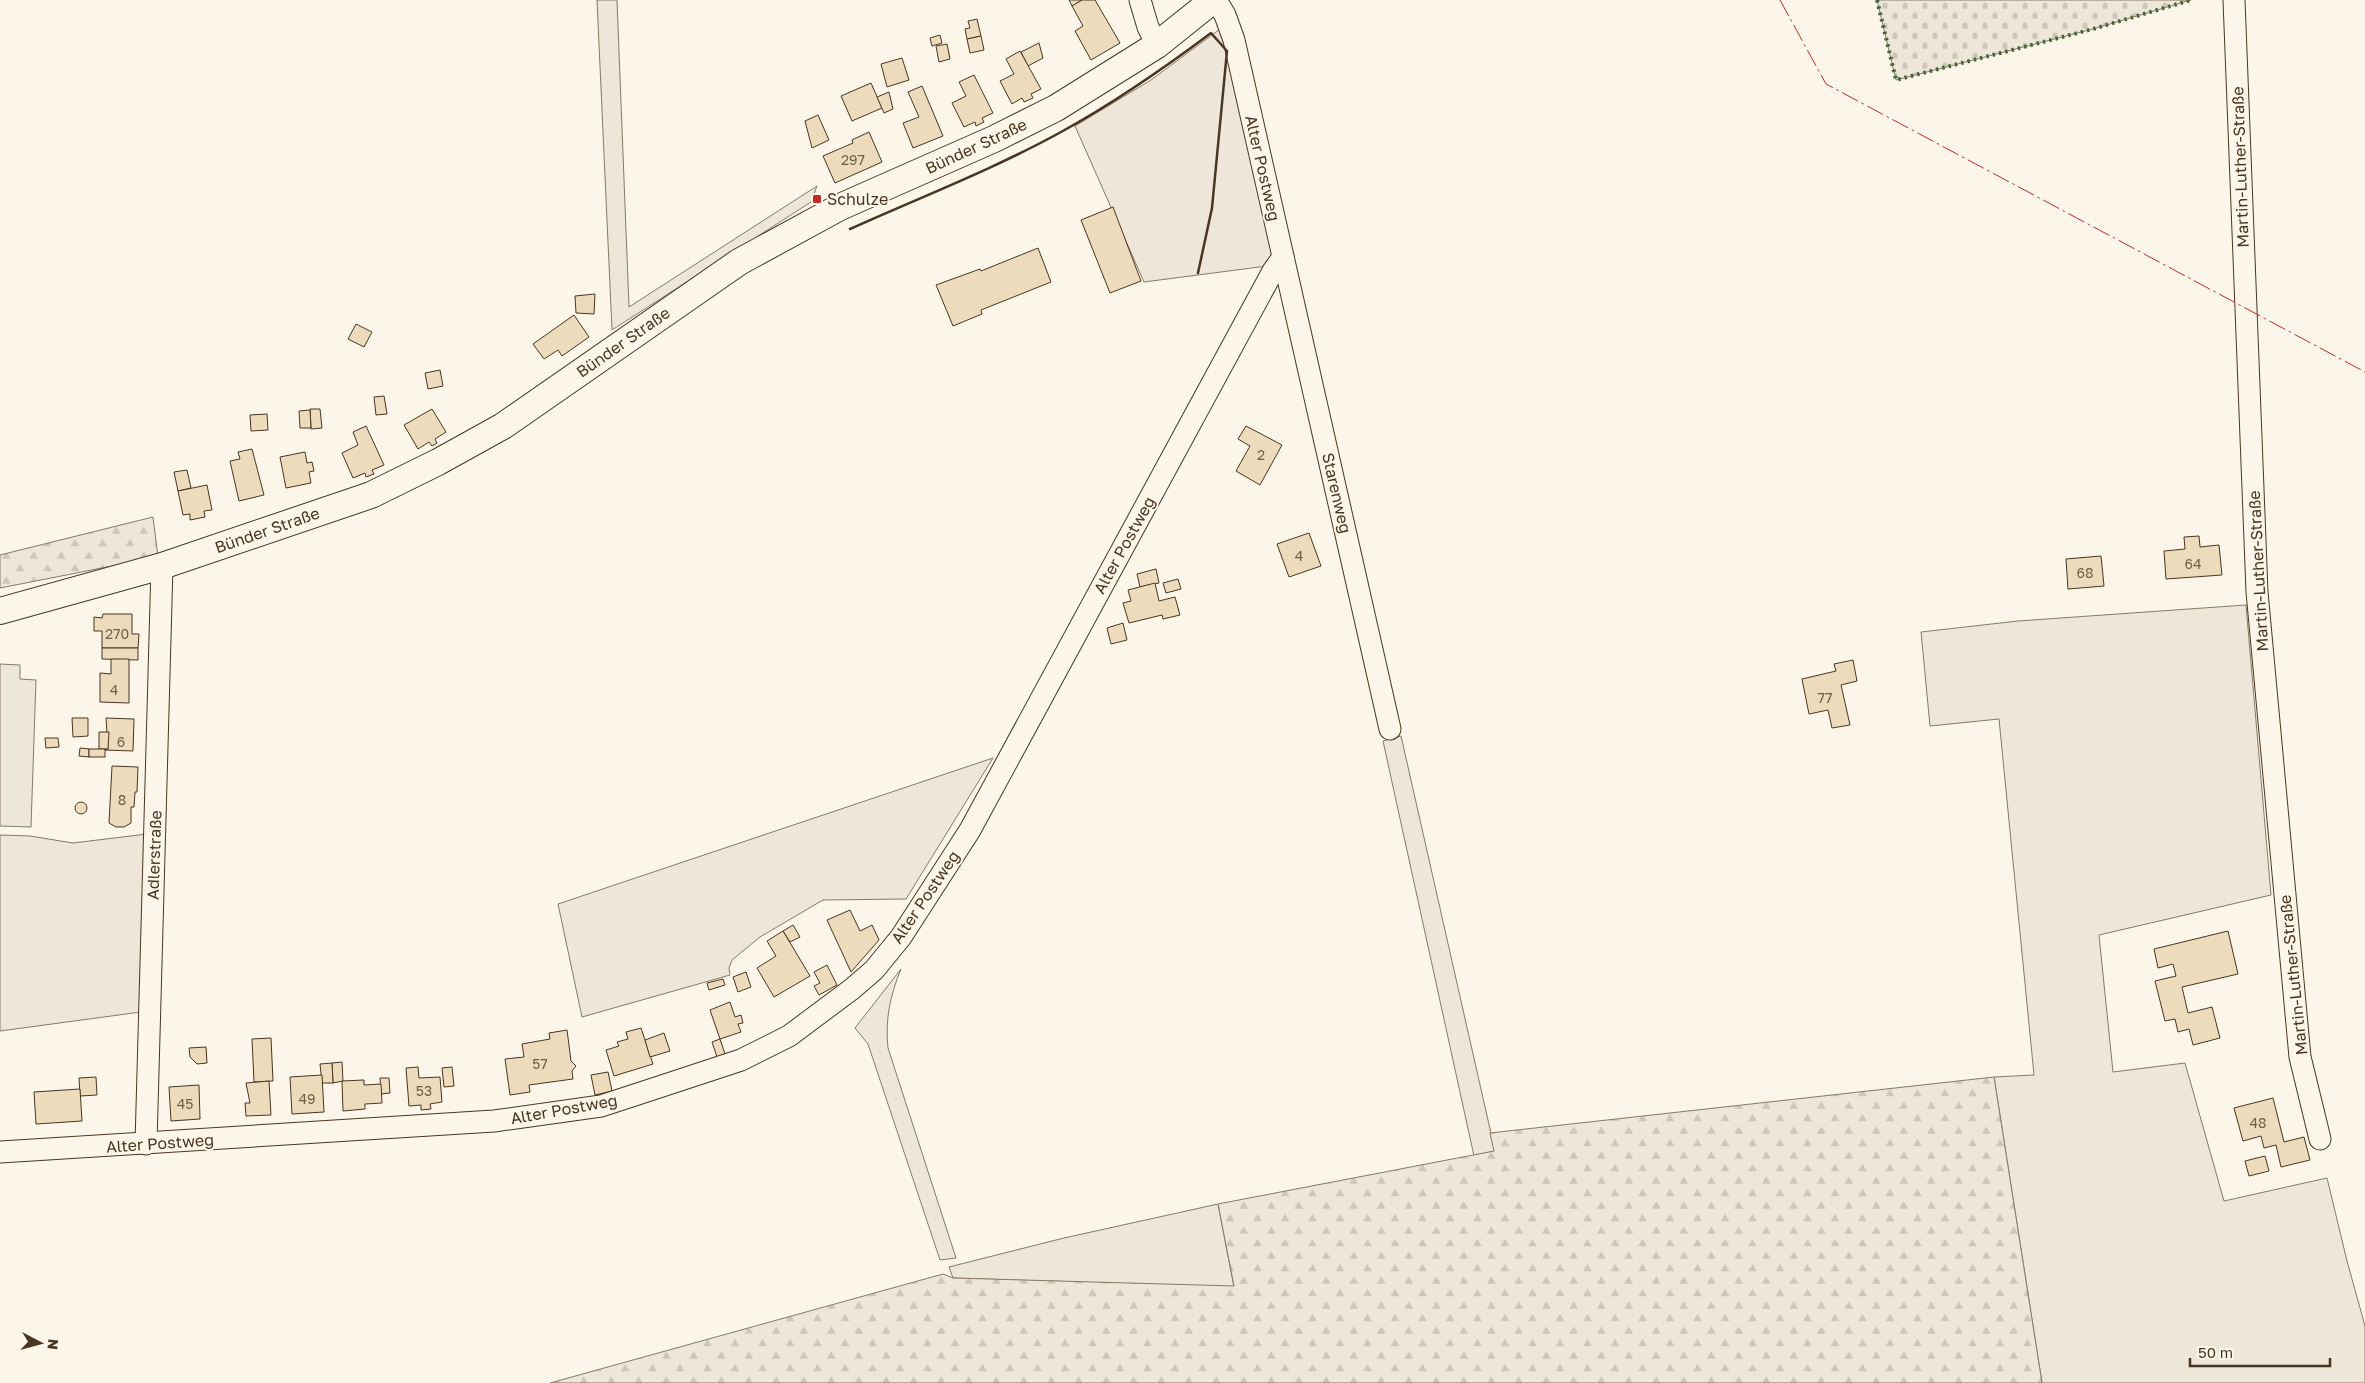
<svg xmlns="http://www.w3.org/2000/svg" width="2365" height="1383" font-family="'Golos Text',sans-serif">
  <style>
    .grass { fill: #ede6d9; stroke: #887966 }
    .forest { fill: url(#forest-firs); stroke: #887966 }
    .cemetery { fill: url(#cemetery-stones); stroke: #887966 }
    .parking { fill: #ede7d9; stroke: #887966 }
    .building { fill: #ecdcbc; stroke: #4a3520 }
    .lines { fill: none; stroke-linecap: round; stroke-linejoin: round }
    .minor-casing { stroke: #4a3520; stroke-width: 23 }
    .major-casing { stroke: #4a3520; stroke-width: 28 }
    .minor { stroke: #fbf6e9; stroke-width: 21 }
    .major { stroke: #fbf6e9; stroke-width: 26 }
    .hedge { stroke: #436837; stroke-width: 4; stroke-dasharray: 2.5 4; stroke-linecap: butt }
    .wall { stroke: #4a3520; stroke-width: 2.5 }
    .power { stroke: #c62828; stroke-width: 1; stroke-dasharray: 18 4 2.5 4; stroke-linecap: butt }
    .poi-dot { fill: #c62828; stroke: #fbf6e9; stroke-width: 2 }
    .labels { text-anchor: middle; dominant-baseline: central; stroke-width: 4; stroke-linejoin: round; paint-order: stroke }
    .number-label { font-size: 14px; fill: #725f47 }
    .street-label { font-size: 16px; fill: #4a3520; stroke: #fbf6e9 }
    .poi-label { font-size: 16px; fill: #4a3520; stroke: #fbf6e9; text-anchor: start }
  </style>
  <defs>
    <pattern id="forest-firs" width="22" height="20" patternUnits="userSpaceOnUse" patternTransform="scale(1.25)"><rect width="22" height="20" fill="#ede6d9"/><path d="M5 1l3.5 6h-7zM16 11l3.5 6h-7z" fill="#cdc6ba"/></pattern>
    <pattern id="cemetery-stones" width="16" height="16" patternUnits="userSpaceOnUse" patternTransform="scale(1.25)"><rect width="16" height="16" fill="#ede6d9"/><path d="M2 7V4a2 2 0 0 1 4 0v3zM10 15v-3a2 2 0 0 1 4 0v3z" fill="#cdc6ba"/></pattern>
  </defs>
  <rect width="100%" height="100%" fill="#fbf6e9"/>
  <g class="grass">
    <path d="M597 0H617L629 307 817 186 811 202 612 330Z"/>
    <path d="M1220 29 1229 49 1272 253 1267 266 1144 282 1075 126 1151 80Z"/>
    <path d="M2246 605 2271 895 2099 935 2113 1072 2185 1063 2224 1201 2327 1178 2347 1261 2365 1326V1383H2042L1994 1077 2034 1075 1999 719 1930 726 1921 632 2018 621Z"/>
    <path d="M1401 736 1495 1151 1474 1156 1383 741Z"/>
    <path d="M993 758 906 899 823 900 760 937 732 960 729 968 730 975 582 1017 558 904Z"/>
    <path d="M147 834 141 1012 0 1031V835L30 836 73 843Z"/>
    <path d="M901 969C890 996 885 1019 888 1048L956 1258 940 1260 868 1044 855 1028Z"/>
    <path d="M1218 1204 1234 1287 953 1278 949 1267 1064 1238Z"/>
  </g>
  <g class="forest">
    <path d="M153 517 158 557 0 588V555Z"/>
    <path d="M1994 1077 2042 1383H550L943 1274 953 1278 1234 1286 1218 1204 1494 1151 1490 1133Z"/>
  </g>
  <path class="cemetery" d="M1877 0H2191L2093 29 1896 80Z"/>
  <path class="parking" d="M0 664 20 665V679L36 680 31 827 0 826Z"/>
  <g class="building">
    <path d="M1069 0H1082L1072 6Z"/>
    <path d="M1082 0H1095L1120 43 1091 60 1075 31 1083 26 1072 6Z"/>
    <path d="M977 19 981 36 967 39 965 29 970 28 968 21Z"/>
    <path d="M940 35 942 43 932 46 930 38Z"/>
    <path d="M981 36 984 50 970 53 967 39Z"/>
    <path d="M1039 43 1043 58 1028 66 1021 52Z"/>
    <path d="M947 44 950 59 939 62 936 46Z"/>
    <path d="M1020 51 1041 89 1031 94 1033 98 1024 102 1022 98 1012 104 1000 81 1014 74 1006 59Z"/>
    <path d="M902 58 909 80 887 87 881 64Z"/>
    <path d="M974 75 993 113 982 118 984 122 976 126 975 122 964 127 952 103 966 96 959 82Z"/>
    <path d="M871 83 882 108 852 121 841 96Z"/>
    <path d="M922 86 943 136 913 148 903 123 919 117 908 92Z"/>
    <path d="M889 92 893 109 884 113 877 97Z"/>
    <path d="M818 115 829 140 812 148 805 121Z"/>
    <path d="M869 132 882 162 835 183 823 156 853 143 852 140Z"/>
    <path d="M1113 207 1141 281 1110 293 1081 220Z"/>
    <path d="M1038 248 1051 282 981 310 982 314 953 326 936 285 980 269 981 271Z"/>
    <path d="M595 294 594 314 576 313 575 296Z"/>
    <path d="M574 315 589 337 562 356 558 350 544 359 533 344Z"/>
    <path d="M356 324 372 332 364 347 348 339Z"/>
    <path d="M440 370 443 386 428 389 425 373Z"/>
    <path d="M384 396 387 414 376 415 374 397Z"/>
    <path d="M310 409H320L322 428 311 429Z"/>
    <path d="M432 409 446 432 435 439 437 443 432 446 429 442 418 449 404 425Z"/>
    <path d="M310 410 311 428H300L299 411Z"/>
    <path d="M267 414 268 430 251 431 250 415Z"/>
    <path d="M366 426 384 465 372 470 374 474 366 477 365 473 353 478 342 453 358 445 353 432Z"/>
    <path d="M1246 426 1282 445 1260 485 1236 471 1250 446 1238 439Z"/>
    <path d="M252 449 264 495 239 501 230 461 240 459 238 452Z"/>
    <path d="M305 452 307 463 312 462 314 471 309 472 311 483 286 488 280 457Z"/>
    <path d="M187 470 191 488 178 491 174 472Z"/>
    <path d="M207 485 212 510 204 511 205 517 190 520V514L183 515 178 491Z"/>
    <path d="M1309 533 1321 566 1289 577 1277 544Z"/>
    <path d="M2199 536 2200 547 2219 545 2222 575 2166 579 2164 551 2185 549 2184 537Z"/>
    <path d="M2101 556 2104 586 2068 589 2066 559Z"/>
    <path d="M1156 569 1159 583 1140 587 1137 574Z"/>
    <path d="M1178 579 1181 589 1166 593 1163 583Z"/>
    <path d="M1155 583 1159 601 1175 597 1180 615 1163 619 1162 615 1129 623 1123 603 1131 601 1128 590Z"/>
    <path d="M103 614H132V634H139L138 648H102V631H94V617L102 618Z"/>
    <path d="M1123 623 1127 640 1111 644 1107 628Z"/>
    <path d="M102 648H138V660L102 659Z"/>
    <path d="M111 659H129V703L100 702V673L111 674Z"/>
    <path d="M1853 660 1857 681 1841 685 1850 725 1832 728 1828 710 1809 714 1802 679 1836 671 1834 664Z"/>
    <path d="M72 718H88V736L73 737Z"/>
    <path d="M106 718 134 719 133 751 105 750 108 749Z"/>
    <path d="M99 732H109L108 749H99Z"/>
    <path d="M45 738H58L59 747 46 748Z"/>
    <path d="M80 748 89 749V757L79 756Z"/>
    <rect x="89" y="749" width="16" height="8"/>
    <path d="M112 766 138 767 137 792H135L134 807H131V823L124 827H116L109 823Z"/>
    <circle cx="81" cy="808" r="6"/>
    <path d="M850 910 860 931 872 925 879 940 851 972 827 920Z"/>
    <path d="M793 925 800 937 790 942 783 931Z"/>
    <path d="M783 931 810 976 774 997 757 968 776 956 767 941Z"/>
    <path d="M2228 931 2238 974 2182 987 2188 1013 2212 1007 2220 1038 2193 1045 2189 1029 2178 1032 2175 1019 2165 1021 2155 981 2176 976 2173 964 2158 968 2154 949Z"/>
    <path d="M827 965 837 985 819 995 814 986 820 983 814 972Z"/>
    <path d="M746 972 751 987 738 992 733 977Z"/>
    <path d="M723 979 725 985 709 990 707 983Z"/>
    <path d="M730 1002 735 1017 741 1015 743 1023 738 1024 741 1032 720 1039 710 1010Z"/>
    <path d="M641 1028 653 1064 614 1076 606 1050 619 1046 617 1042 628 1039 626 1032Z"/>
    <path d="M567 1030 571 1061 576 1066 572 1071 573 1079 529 1085 530 1092 510 1095 505 1059 524 1057 522 1044 550 1039 549 1033Z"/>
    <path d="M664 1033 670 1051 650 1057 645 1040Z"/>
    <path d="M271 1038 273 1081 254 1082 252 1039Z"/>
    <path d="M720 1039 725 1054 717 1057 712 1042Z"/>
    <path d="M206 1047 207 1063 197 1064 190 1057 189 1048Z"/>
    <path d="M342 1062 343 1081 333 1083 332 1063Z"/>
    <path d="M332 1063 333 1083H322L320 1064Z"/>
    <path d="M418 1067 419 1078 440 1077 442 1102 430 1104 431 1109 421 1110V1105L409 1106 406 1068Z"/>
    <path d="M452 1067 454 1086 444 1087 442 1068Z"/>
    <path d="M608 1072 612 1091 595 1095 591 1075Z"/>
    <path d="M322 1075 324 1112 292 1114 290 1077Z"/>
    <path d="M96 1077 97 1095 80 1096 79 1078Z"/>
    <path d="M380 1078H389L390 1093 381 1094Z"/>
    <path d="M364 1080V1085L381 1084 382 1103 365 1104V1109L343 1111 342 1081Z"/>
    <path d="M269 1081 271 1115 246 1116 245 1103H250L246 1083Z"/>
    <path d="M199 1085 200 1119 171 1121 169 1087Z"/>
    <path d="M80 1089 82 1121 36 1124 34 1092Z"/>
    <path d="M2273 1098 2284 1142 2304 1137 2310 1160 2281 1167 2276 1145 2264 1148 2261 1136 2243 1141 2234 1108Z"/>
    <path d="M2265 1156 2269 1171 2249 1176 2245 1161Z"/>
  </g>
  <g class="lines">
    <defs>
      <g id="minor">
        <path d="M1140 0 1148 27 1157 45"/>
        <path d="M1216 0 1225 15 1234 40 1390 729"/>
        <path d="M2234 0 2257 592 2300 1057 2320 1139"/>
        <path d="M146 1144 162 566"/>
        <path d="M0 1152 494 1121 601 1106 656 1088 741 1060 789 1036 852 989 874 970 901 937 970 830 1273 271 1283 257"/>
      </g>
      <path id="major" d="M0 611 162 566 371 495 438 462 503 426 739 262 840 207 994 139 1056 108 1157 45 1213 0"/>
    </defs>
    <use href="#minor" class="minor-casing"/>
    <use href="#major" class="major-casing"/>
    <use href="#minor" class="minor"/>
    <use href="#major" class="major"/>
    <path class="hedge" d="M1877 0 1896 80 2093 29 2191 0"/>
    <path class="wall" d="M850 229C921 197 994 169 1061 132 1114 103 1163 69 1211 33L1227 51 1212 208 1198 273"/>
    <path class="power" d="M1780 0 1826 84 2365 372"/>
  </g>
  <rect class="poi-dot" x="812" y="194" width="10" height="10" rx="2.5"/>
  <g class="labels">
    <g class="number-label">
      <text x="853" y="159">297</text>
      <text x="1261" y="454">2</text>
      <text x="1299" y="555">4</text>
      <text x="2193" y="563">64</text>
      <text x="2085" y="572">68</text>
      <text x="117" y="633">270</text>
      <text x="114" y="689">4</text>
      <text x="1825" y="697">77</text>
      <text x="121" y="741">6</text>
      <text x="122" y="799">8</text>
      <text x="540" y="1063">57</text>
      <text x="424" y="1090">53</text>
      <text x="307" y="1098">49</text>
      <text x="185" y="1103">45</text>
      <text x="2258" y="1122">48</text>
    </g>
    <g class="street-label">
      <text transform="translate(976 146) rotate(-25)">Bünder Straße</text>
      <text transform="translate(2240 167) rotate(-92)">Martin-Luther-Straße</text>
      <text transform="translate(1263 168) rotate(77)">Alter Postweg</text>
      <text transform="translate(623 342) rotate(-35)">Bünder Straße</text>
      <text transform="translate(1337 493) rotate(77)">Starenweg</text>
      <text transform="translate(267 530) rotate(-19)">Bünder Straße</text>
      <text transform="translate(1124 545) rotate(-61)">Alter Postweg</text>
      <text transform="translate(2258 571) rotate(-93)">Martin-Luther-Straße</text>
      <text transform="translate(154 855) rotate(-88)">Adlerstraße</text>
      <text transform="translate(925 897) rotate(-56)">Alter Postweg</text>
      <text transform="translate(2293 975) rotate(-96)">Martin-Luther-Straße</text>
      <text transform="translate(564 1109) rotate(-10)">Alter Postweg</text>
      <text transform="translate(160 1143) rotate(-4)">Alter Postweg</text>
    </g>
    <g class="poi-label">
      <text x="827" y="199">Schulze</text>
    </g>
  </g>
  <g transform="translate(40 1343) rotate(96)" stroke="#fbf6e9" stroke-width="4" paint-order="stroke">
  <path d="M0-4L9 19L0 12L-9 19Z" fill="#4a3520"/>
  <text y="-8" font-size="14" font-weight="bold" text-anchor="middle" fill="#4a3520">N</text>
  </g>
  <path d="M2190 1358v8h140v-8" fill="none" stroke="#4a3520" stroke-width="2.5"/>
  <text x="2198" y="1358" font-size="15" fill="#4a3520" stroke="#fbf6e9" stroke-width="4" paint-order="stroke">50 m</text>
</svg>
